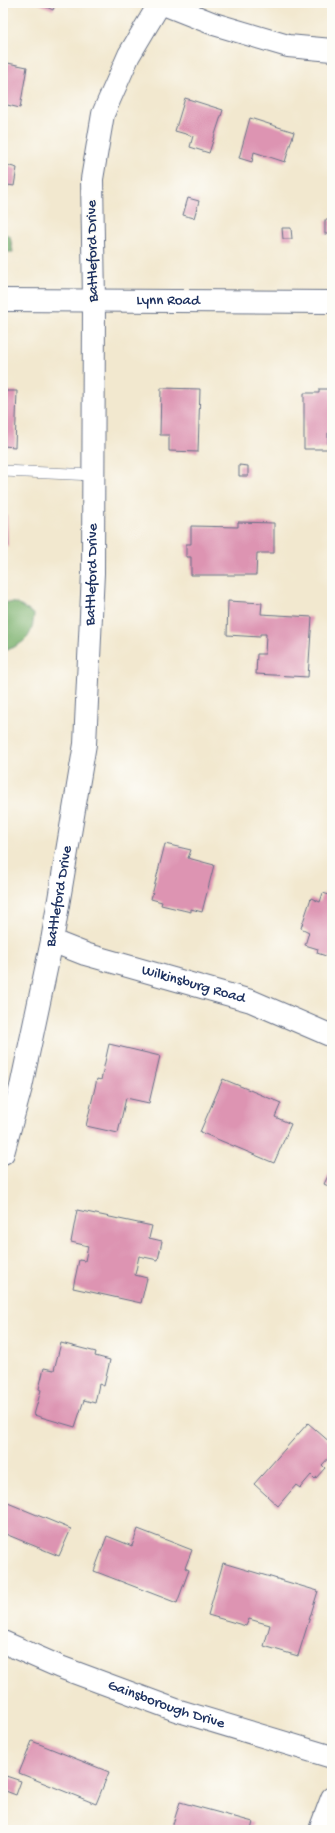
<svg xmlns="http://www.w3.org/2000/svg" width="335" height="1833" font-family="'Gochi Hand',sans-serif">
  <style>
    .forest { fill: #79b06c; stroke: #4a7065 }
    .building { fill: #dd94b2 }
    .lines { fill: none; stroke-linecap: round; stroke-linejoin: round }
    .service-casing { stroke: #667086; stroke-width: 12 }
    .minor-casing { stroke: #667086; stroke-width: 24 }
    .tertiary-casing { stroke: #667086; stroke-width: 24 }
    .secondary-casing { stroke: #667086; stroke-width: 24 }
    .service { stroke: #fff; stroke-width: 11 }
    .minor { stroke: #fff; stroke-width: 22 }
    .tertiary { stroke: #fff; stroke-width: 22 }
    .secondary { stroke: #fff; stroke-width: 22 }
    .labels { text-anchor: middle; dominant-baseline: central; stroke-width: 3.5; stroke-linejoin: round; paint-order: stroke }
    .street-label { font-size: 15px; fill: #1b2f5e; stroke: #fdfcf7 }
  </style>
  <rect width="100%" height="100%" fill="#fdfcf7"/>
  <filter id="ink" filterUnits="userSpaceOnUse"><feTurbulence type="fractalNoise" baseFrequency=".025" numOctaves="2"/><feDisplacementMap in="SourceGraphic" scale="8" xChannelSelector="R" yChannelSelector="G"/><feConvolveMatrix kernelMatrix="1 2 1 2 8 2 1 2 1" color-interpolation-filters="sRGB"/></filter>
  <filter id="wash" filterUnits="userSpaceOnUse"><feTurbulence type="fractalNoise" baseFrequency=".012" numOctaves="4" result="noise"/><feDisplacementMap in="SourceGraphic" scale="16" xChannelSelector="R" yChannelSelector="G"/><feGaussianBlur stdDeviation="0.9" result="paint"/><feColorMatrix in="noise" values="0 0 0 0 0 0 0 0 0 0 0 0 0 0 0 0 0 1.4 0 .05"/><feComposite in="paint" operator="in"/></filter>
  <g filter="url(#wash)">
    <rect width="100%" height="100%" fill="#f2e8cf"/>
    <g class="forest">
      <path d="M3 233 10 236 13 252H3Z"/>
      <path d="M3 602 16 603 34 614C32 639 26 642 3 652Z"/>
    </g>
    <g id="blocks">
      <g class="building">
        <path d="M38 3H56L53 10Z"/>
        <path d="M3 62 27 67 20 108 3 104Z"/>
        <path d="M185 98 223 110 209 153 190 147 193 136 175 131Z"/>
        <path d="M250 118 294 132 285 162 254 152 252 162 239 158Z"/>
        <path d="M331 136H332V175H330Z"/>
        <path d="M3 164 17 168 14 186 8 185 4 212Z"/>
        <path d="M188 198 199 201 194 218 183 215Z"/>
        <rect x="325" y="220" width="7" height="14"/>
        <path d="M282 228H291L292 239H283Z"/>
        <path d="M161 388 200 389 198 452 169 451V435H160Z"/>
        <path d="M319 389H331L332 433H328V449H304V393H319Z"/>
        <path d="M3 391H17L15 447 3 446Z"/>
        <path d="M239 465 248 466V476H239Z"/>
        <path d="M3 515H7L8 546H3Z"/>
        <path d="M238 522 274 523V553H257L256 575H191V557H186V544H191V526L238 527Z"/>
        <path d="M228 601 262 603 261 614 312 617 308 677 256 674 257 654H265L266 634H260V637L227 635Z"/>
        <path d="M165 844 191 850 188 858 214 865 202 912 191 909V912L161 905 162 902 151 899Z"/>
        <path d="M323 893 332 896V958L317 953 318 949 305 945 309 932 301 928 311 898 320 902Z"/>
        <path d="M109 1044 160 1056 149 1103 126 1098 118 1133 86 1126 97 1079 101 1080Z"/>
        <path d="M223 1079 281 1103 275 1117 291 1124 274 1163 200 1132Z"/>
        <path d="M332 1168V1188L324 1184Z"/>
        <path d="M77 1210 152 1226 149 1238 162 1241 158 1260 139 1256 135 1275 147 1278 141 1303 73 1288 79 1260 85 1261 88 1246 71 1242Z"/>
        <path d="M61 1343 96 1352 95 1356 110 1360 104 1386 99 1384 95 1403 84 1400 75 1427 34 1415 41 1390 39 1389 44 1368 54 1370Z"/>
        <path d="M308 1423 332 1444V1454L322 1465 325 1468 315 1479 311 1475 300 1488 296 1485 278 1506 254 1484Z"/>
        <path d="M3 1501 71 1529 59 1556 3 1533Z"/>
        <path d="M138 1529 192 1550 185 1568 189 1570 177 1603 94 1571 107 1536 132 1546Z"/>
        <path d="M223 1563 318 1591 298 1656 264 1646 270 1625 249 1619 246 1626 208 1615Z"/>
        <path d="M32 1741 109 1772 96 1804 19 1773Z"/>
        <path d="M6 1776 21 1781 16 1795 3 1790Z"/>
        <path d="M180 1802 253 1822 251 1830H171Z"/>
      </g>
    </g>
  </g>
  <g filter="url(#ink)">
    <use href="#blocks" fill-opacity="0" stroke="#667086" stroke-width="1"/>
    <g class="lines">
      <defs>
        <path id="service" d="M3 471 94 475"/>
        <g id="minor">
          <path d="M161 3 214 24 288 46 332 50"/>
          <path d="M94 300 92 179 103 114 129 55 160 3"/>
          <path id="s1" d="M52 941 85 954 251 1001 332 1036"/>
          <path id="s2" d="M3 1642 60 1667 176 1710 332 1757"/>
          <path d="M320 1830 332 1798"/>
        </g>
        <g id="tertiary">
          <path id="s3" d="M3 1153 21 1087 52 941 85 744 93 573 94 300"/>
        </g>
        <g id="secondary">
          <path id="s4" d="M3 300 332 302"/>
        </g>
      </defs>
      <use href="#service" class="service-casing"/>
      <use href="#minor" class="minor-casing"/>
      <use href="#tertiary" class="tertiary-casing"/>
      <use href="#secondary" class="secondary-casing"/>
      <use href="#service" class="service"/>
      <use href="#minor" class="minor"/>
      <use href="#tertiary" class="tertiary"/>
      <use href="#secondary" class="secondary"/>
    </g>
  </g>
  <g class="labels">
    <g class="street-label">
      <text transform="translate(93 251) rotate(-91)">Battleford Drive</text>
      <text stroke="none"><textPath href="#s4" startOffset="165">Lynn Road</textPath></text>
      <text stroke="none"><textPath href="#s3" startOffset="587">Battleford Drive</textPath></text>
      <text stroke="none"><textPath href="#s3" startOffset="263">Battleford Drive</textPath></text>
      <text stroke="none"><textPath href="#s1" startOffset="148">Wilkinsburg Road</textPath></text>
      <text stroke="none"><textPath href="#s2" startOffset="175">Gainsborough Drive</textPath></text>
    </g>
  </g>
  <rect width="335" height="1833" fill="none" stroke="#fdfcf7" stroke-width="16"/>
</svg>
